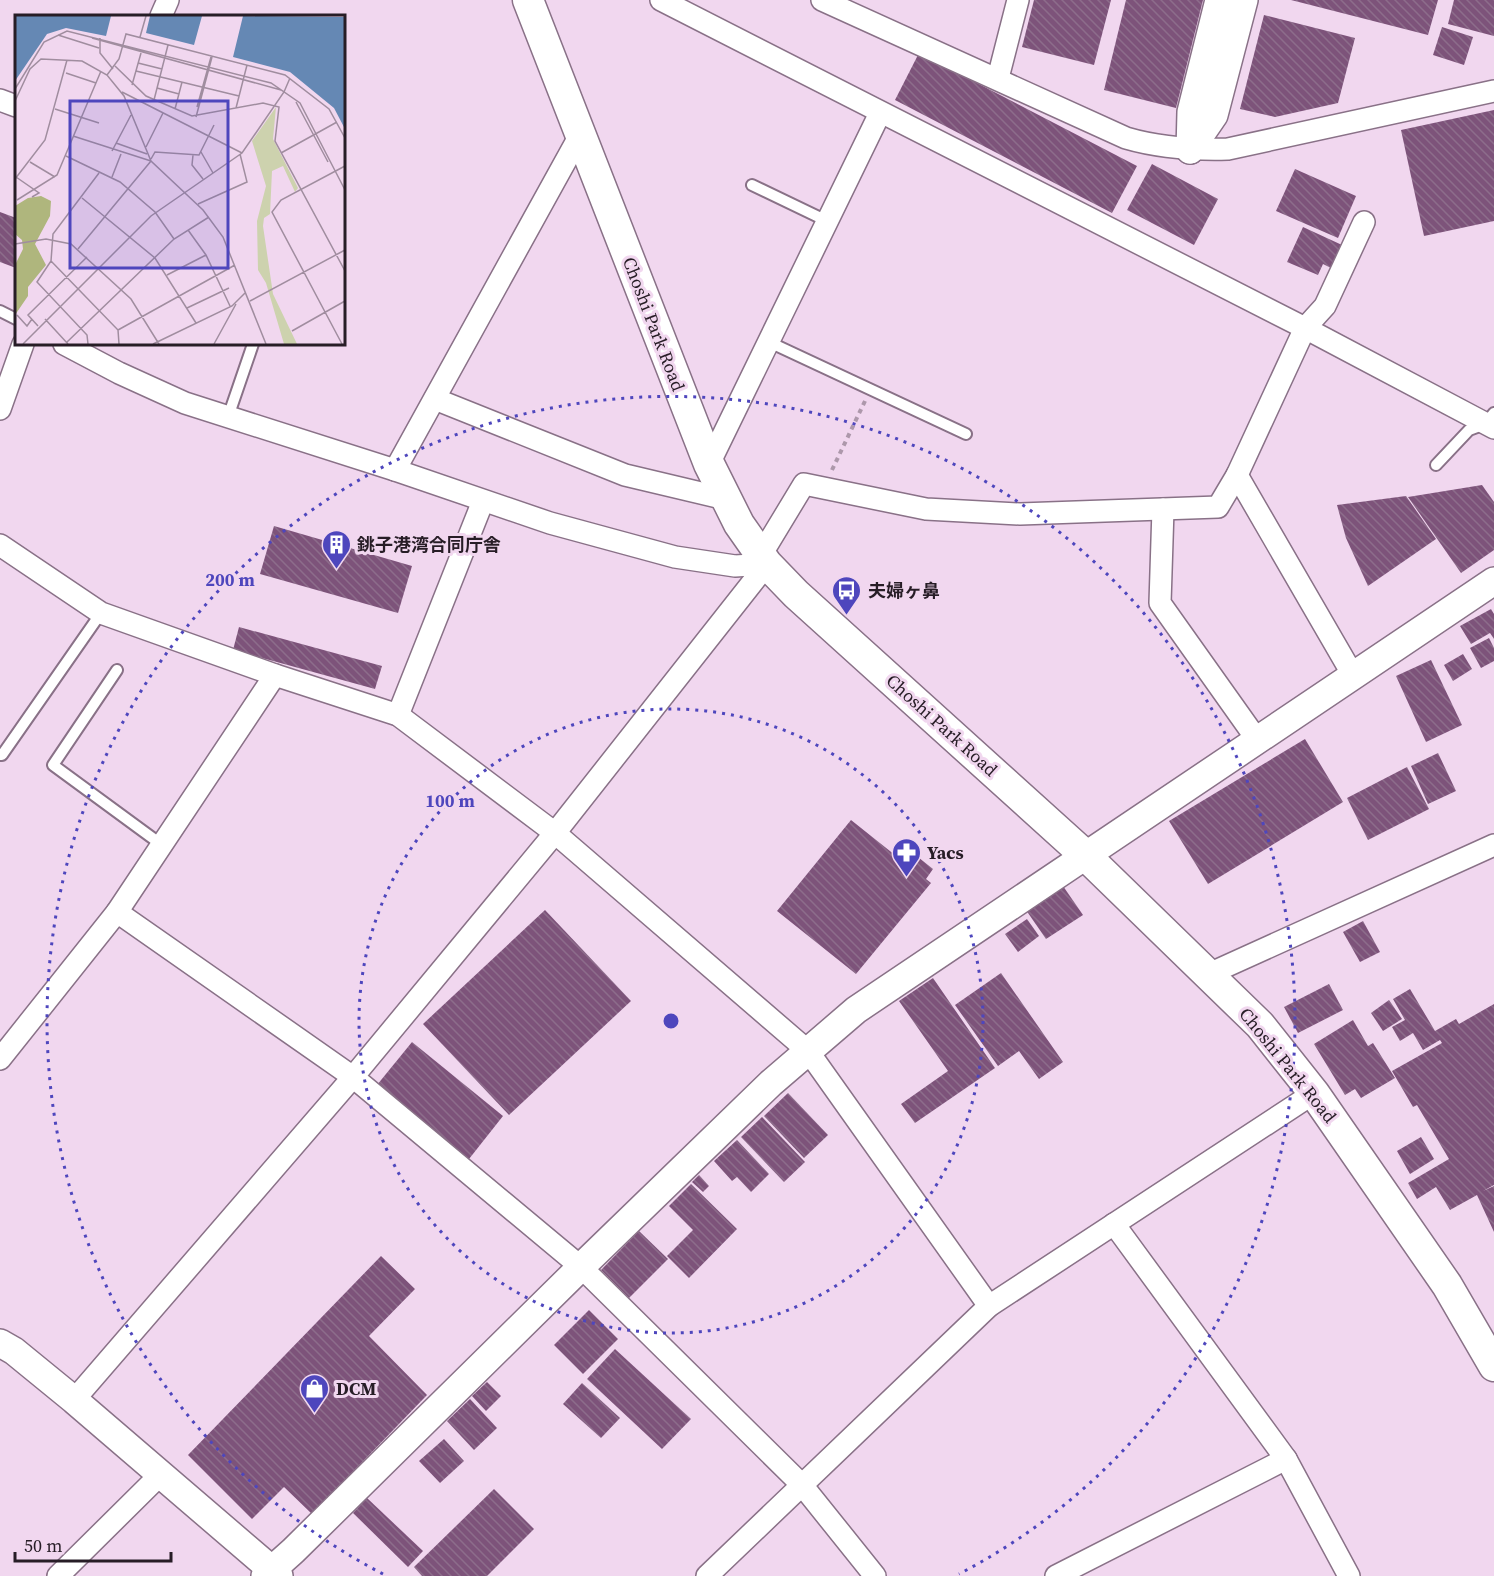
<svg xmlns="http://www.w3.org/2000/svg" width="1494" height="1576" font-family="'Source Serif 4','Noto Sans JP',serif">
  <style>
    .building { fill: url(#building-back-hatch) }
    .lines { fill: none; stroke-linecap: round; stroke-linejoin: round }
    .service-casing { stroke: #897187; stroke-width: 14 }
    .minor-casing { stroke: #897187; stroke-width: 24 }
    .tertiary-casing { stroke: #897187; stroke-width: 30 }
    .secondary-casing { stroke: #897187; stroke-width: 33 }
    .path { stroke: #ad98ab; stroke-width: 4; stroke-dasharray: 4.5 4.5; stroke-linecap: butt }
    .service { stroke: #fff; stroke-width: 10 }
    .minor { stroke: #fff; stroke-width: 21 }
    .tertiary { stroke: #fff; stroke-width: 27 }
    .secondary { stroke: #fff; stroke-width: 30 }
    .ring { fill: none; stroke: #4e46bd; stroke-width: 3; stroke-dasharray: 3 6 }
    .labels { text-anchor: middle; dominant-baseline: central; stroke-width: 6; stroke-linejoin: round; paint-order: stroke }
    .street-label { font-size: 18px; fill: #271d26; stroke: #f1d7ef }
    .poi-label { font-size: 18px; font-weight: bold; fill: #271d26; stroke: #f1d7ef; text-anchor: start }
    .inset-road { fill: none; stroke: #a08d9f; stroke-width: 1.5 }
    .view { fill: #4e46bd; fill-opacity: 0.15; stroke: #4e46bd; stroke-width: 3 }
    .inset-edge { fill: none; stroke: #271d26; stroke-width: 3 }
    .centre { fill: #4e46bd; stroke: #f1d7ef; stroke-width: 3 }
    .ring-label { font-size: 18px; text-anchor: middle; font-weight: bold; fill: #4e46bd; stroke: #f1d7ef; stroke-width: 6; stroke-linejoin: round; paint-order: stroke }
  </style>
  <defs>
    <pattern id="building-back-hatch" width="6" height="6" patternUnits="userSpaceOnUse" patternTransform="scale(1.5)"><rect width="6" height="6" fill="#7d537a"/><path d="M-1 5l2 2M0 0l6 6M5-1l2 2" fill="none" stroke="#8d6d8b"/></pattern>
  </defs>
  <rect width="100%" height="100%" fill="#f1d7ef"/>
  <g class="building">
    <path d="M1034 0H1111L1094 65 1022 47Z"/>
    <path d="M1126 0H1203L1176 108 1104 90Z"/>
    <path d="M1291 0H1438L1428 35Z"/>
    <path d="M1454 0H1494V36L1448 24Z"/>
    <path d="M1264 15 1355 38 1338 103 1275 117 1240 109Z"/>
    <path d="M1442 27 1473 37 1464 65 1433 55Z"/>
    <path d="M919 53 1137 166 1112 213 895 100Z"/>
    <path d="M1494 110V221L1424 236 1401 130Z"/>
    <path d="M1152 164 1218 199 1194 245 1127 210Z"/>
    <path d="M1295 169 1356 196 1338 238 1276 211Z"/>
    <path d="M0 212 16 218V268L0 262Z"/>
    <path d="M1303 227 1342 245 1331 268 1323 264 1318 275 1287 262Z"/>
    <path d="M1482 485 1494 502V550L1461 573 1408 497Z"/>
    <path d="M1406 496 1436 539 1368 586 1346 538 1337 505Z"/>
    <path d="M274 526 412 566 398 613 260 574Z"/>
    <path d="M1491 609 1494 614V639L1490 633 1471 644 1460 626Z"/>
    <path d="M239 627 382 666 375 689 233 650Z"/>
    <path d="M1489 638 1494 648V661L1481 668 1470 648Z"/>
    <path d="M1463 654 1472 669 1453 681 1444 665Z"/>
    <path d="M1431 660 1462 725 1426 742 1396 676Z"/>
    <path d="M1305 739 1343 802 1208 884 1169 821Z"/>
    <path d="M1438 753 1456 791 1428 804 1411 766Z"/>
    <path d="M1407 767 1429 809 1368 840 1347 798Z"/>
    <path d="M851 820 910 867 918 857 933 869 926 879 931 883 856 974 777 911Z"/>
    <path d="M1063 886 1083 915 1046 939 1026 910Z"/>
    <path d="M545 910 631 1001 509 1115 423 1024Z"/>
    <path d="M1027 919 1039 936 1018 952 1005 934Z"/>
    <path d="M1363 921 1380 952 1360 962 1343 932Z"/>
    <path d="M1001 973 1063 1062 1039 1079 1019 1051 998 1066 955 1005Z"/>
    <path d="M933 978 995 1068 915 1123 901 1104 948 1071 899 1001Z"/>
    <path d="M1329 984 1343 1010 1298 1033 1284 1007Z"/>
    <path d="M1410 989 1435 1031 1456 1019 1459 1024 1494 1004V1185L1483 1191 1494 1186V1232L1477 1195 1450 1210 1436 1187 1417 1199 1408 1183 1449 1159 1417 1105 1413 1107 1392 1071 1442 1043 1440 1040 1423 1050 1413 1033 1400 1041 1392 1027 1405 1020 1393 999Z"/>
    <path d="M1389 1000 1402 1019 1383 1031 1371 1013Z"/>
    <path d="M1353 1020 1368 1046 1373 1043 1395 1078 1361 1098 1355 1089 1345 1095 1314 1044Z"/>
    <path d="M412 1042 503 1116 469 1159 377 1085Z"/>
    <path d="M788 1093 828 1135 804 1158 764 1116Z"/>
    <path d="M762 1117 805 1162 784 1182 741 1137Z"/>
    <path d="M1421 1137 1434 1159 1410 1174 1397 1151Z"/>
    <path d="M737 1140 769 1174 751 1192 737 1177 732 1181 714 1161Z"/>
    <path d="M699 1175 709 1186 703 1192 692 1182Z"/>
    <path d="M691 1184 737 1229 689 1278 667 1256 693 1230 669 1206Z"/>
    <path d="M639 1231 668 1259 629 1298 601 1270Z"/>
    <path d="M381 1256 415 1289 369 1336 427 1395 312 1514 284 1487 252 1519 188 1455Z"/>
    <path d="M589 1310 618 1339 583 1374 554 1345Z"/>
    <path d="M615 1349 691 1419 662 1449 587 1379Z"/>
    <path d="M487 1382 501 1396 486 1411 472 1396Z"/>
    <path d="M582 1383 620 1418 601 1438 563 1404Z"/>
    <path d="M470 1399 497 1428 474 1450 447 1421Z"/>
    <path d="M444 1439 464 1461 440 1483 419 1461Z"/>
    <path d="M494 1489 534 1529 487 1576H422L414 1567Z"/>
    <path d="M367 1498 423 1551 408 1567 353 1513Z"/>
  </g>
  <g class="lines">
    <defs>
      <g id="service">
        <path d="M752 185 827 221"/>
        <path d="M0 311 16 319"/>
        <path d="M769 342 966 434"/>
        <path d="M228 417 253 344"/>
        <path d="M1436 465 1469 430 1485 424 1494 413"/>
        <path d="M117 670 53 765 162 845"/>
        <path d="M0 755H2L101 613"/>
      </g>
      <g id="minor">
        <path d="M661 0 1305 328 1494 428"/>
        <path d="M822 0 1126 138C1160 148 1192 150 1228 149L1494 91"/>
        <path d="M161 16 168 0"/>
        <path d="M998 78 1018 0"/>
        <path d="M0 100 16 106"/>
        <path d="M64 344 119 373 185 403 395 470 550 523 675 557 735 566 767 564"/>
        <path d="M435 399 625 475 726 499"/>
        <path d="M0 409 23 344"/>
        <path d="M709 464 880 113"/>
        <path d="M395 470 580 135"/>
        <path d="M1237 475 1354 677"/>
        <path d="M1163 509 1160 603 1258 741"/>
        <path d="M0 545 101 613 275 675 398 715 555 833 808 1051 989 1306"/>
        <path d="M761 555 804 484 926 509 1020 514 1218 507 1237 475 1305 328 1325 306 1364 222"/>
        <path d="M398 715 483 501"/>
        <path d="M117 912 353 1077 581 1267 802 1485 875 1576"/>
        <path d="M1209 974 1494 845"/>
        <path d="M0 1059 117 912 275 675"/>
        <path d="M1114 1224 1286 1459 1349 1576"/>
        <path d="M74 1400 353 1077 555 833 767 564"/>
        <path d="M58 1576 162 1473"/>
        <path d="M707 1576 989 1306 1314 1093"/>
        <path d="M1056 1576 1286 1459"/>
      </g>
      <g id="tertiary">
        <path d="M1190 150 1214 115 1244 0"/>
        <path d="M1190 150 1191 112 1219 0"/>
        <path d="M0 1343 14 1351 74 1400 279 1576"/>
        <path d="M265 1576 293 1551 581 1267 771 1083 856 1010 1494 581"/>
      </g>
      <path id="secondary" d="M528 0 709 464 739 524 767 564 796 594 1086 856 1260 1025 1314 1093 1447 1285 1494 1366"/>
    </defs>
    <use href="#service" class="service-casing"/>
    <use href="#minor" class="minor-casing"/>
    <use href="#tertiary" class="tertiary-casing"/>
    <use href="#secondary" class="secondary-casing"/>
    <path class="path" d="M832 470 865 401"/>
    <use href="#service" class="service"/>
    <use href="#minor" class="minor"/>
    <use href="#tertiary" class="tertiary"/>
    <use href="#secondary" class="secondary"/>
  </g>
  <g class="ring">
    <circle cx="671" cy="1021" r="312"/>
    <path d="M383 1574A624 624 0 1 1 959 1574"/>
  </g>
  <defs>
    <symbol id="building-pin" viewBox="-11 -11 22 30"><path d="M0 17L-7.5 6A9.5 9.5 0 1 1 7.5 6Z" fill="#4e46bd" stroke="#f1d7ef"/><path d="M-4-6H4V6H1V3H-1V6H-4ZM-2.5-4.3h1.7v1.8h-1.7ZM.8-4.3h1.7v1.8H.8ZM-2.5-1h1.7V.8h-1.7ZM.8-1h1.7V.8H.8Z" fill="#fff"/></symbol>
    <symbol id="bus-pin" viewBox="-11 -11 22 30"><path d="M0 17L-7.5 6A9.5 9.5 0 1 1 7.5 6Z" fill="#4e46bd" stroke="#f1d7ef"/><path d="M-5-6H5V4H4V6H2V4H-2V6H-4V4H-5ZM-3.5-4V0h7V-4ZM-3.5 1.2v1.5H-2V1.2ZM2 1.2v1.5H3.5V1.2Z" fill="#fff"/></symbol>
    <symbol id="pharmacy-pin" viewBox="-11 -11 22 30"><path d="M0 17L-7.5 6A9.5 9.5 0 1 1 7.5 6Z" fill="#4e46bd" stroke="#f1d7ef"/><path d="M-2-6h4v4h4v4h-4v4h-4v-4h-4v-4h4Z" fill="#fff"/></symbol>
    <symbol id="shop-pin" viewBox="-11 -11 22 30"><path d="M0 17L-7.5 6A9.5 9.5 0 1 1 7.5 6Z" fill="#4e46bd" stroke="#f1d7ef"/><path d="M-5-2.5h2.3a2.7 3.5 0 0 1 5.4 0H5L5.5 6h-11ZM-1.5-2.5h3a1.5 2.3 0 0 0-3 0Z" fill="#fff"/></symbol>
  </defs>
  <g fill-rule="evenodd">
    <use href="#building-pin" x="320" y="528" width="33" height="45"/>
    <use href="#bus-pin" x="830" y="574" width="33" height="45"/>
    <use href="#pharmacy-pin" x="890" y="836" width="33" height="45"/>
    <use href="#shop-pin" x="298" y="1372" width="33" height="45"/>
  </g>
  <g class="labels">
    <g class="street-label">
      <text transform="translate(654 324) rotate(69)">Choshi Park Road</text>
      <text transform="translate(942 725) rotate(42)">Choshi Park Road</text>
      <text transform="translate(1288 1065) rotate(51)">Choshi Park Road</text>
    </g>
    <g class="poi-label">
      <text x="357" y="544">銚子港湾合同庁舎</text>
      <text x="868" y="590">夫婦ヶ鼻</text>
      <text x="927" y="852">Yacs</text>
      <text x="336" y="1388">DCM</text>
    </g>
  </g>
  <g transform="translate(15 15)">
    <rect width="330" height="330" fill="#f1d7ef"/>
    <path d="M26 181 36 186 35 201 20 229 31 250 13 272V281L0 300V250L8 234 7 225 0 219V191L13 183Z" fill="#afb67d"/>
    <path d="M261 92 258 124 283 173 280 177 268 151 257 156 255 199 249 203 248 211 258 279 282 329H269L251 268 243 255 242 206 251 171 237 126Z" fill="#cdd2ae"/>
    <path d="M0 1H96L91 21 51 13 32 19 0 66ZM135 1H187L179 30 131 18ZM228 1 330 2V114L319 93 275 57 218 42Z" fill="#6588b4"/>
    <path class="inset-road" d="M43 20 84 33M125 22 131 1M77 23 266 75M85 23V38L98 54M123 48 147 54M100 51 131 81 177 101 248 88 264 92 260 126 330 256M121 56 224 81M51 58 81 68M92 60 104 44 111 19 270 60 314 94 330 123M117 70 126 38M142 73 164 79M0 74 29 27 52 16 256 68 285 88 330 175M107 77 227 138M139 85 153 30M0 86 15 54 26 44 67 46 92 60 109 81 136 146 188 195 208 222 251 329M281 87 313 147M182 92 196 42M221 93 232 50M40 94 84 108M160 94 167 67M181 102 197 42M58 121 136 146M101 128 132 139M131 132 148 98M97 136 116 100M186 137 198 158M266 138 322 107M178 140 177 150 188 164M51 141 105 167 140 197 159 224M136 144 140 137 184 140 199 110M15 147 40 162M1 162 24 178 17 182M97 162 106 139M0 164 30 125 52 45M67 183 140 243 181 308M2 185 42 160 86 56M183 189 232 167 225 139M173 215 191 240 215 291M0 229 31 224 56 229 116 284 144 329M63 234 136 146M36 246 103 315 104 329M152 260 191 240M235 286 330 235M172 293 214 273M2 300 12 311 17 304M30 304 53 329M23 311 13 300 72 242M103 315 220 250M277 316 330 286M52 327 159 224 194 202M8 329 136 201 227 138 269 77 275 63M73 329 72 320 22 267 36 246 38 219 84 158M138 329 217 291 230 278M199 329 221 289M327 329 257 197 266 185 330 151"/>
    <path class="view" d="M55 86H213V253H55Z"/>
    <rect width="330" height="330" class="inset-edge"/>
  </g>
  <circle cx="671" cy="1021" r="9" class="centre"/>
  <g class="ring-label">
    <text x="230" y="586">200 m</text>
    <text x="450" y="807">100 m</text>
  </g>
  <path d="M15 1552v9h156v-9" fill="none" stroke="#271d26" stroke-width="3"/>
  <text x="24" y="1552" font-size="18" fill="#271d26" stroke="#f1d7ef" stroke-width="4.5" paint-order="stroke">50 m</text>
</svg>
